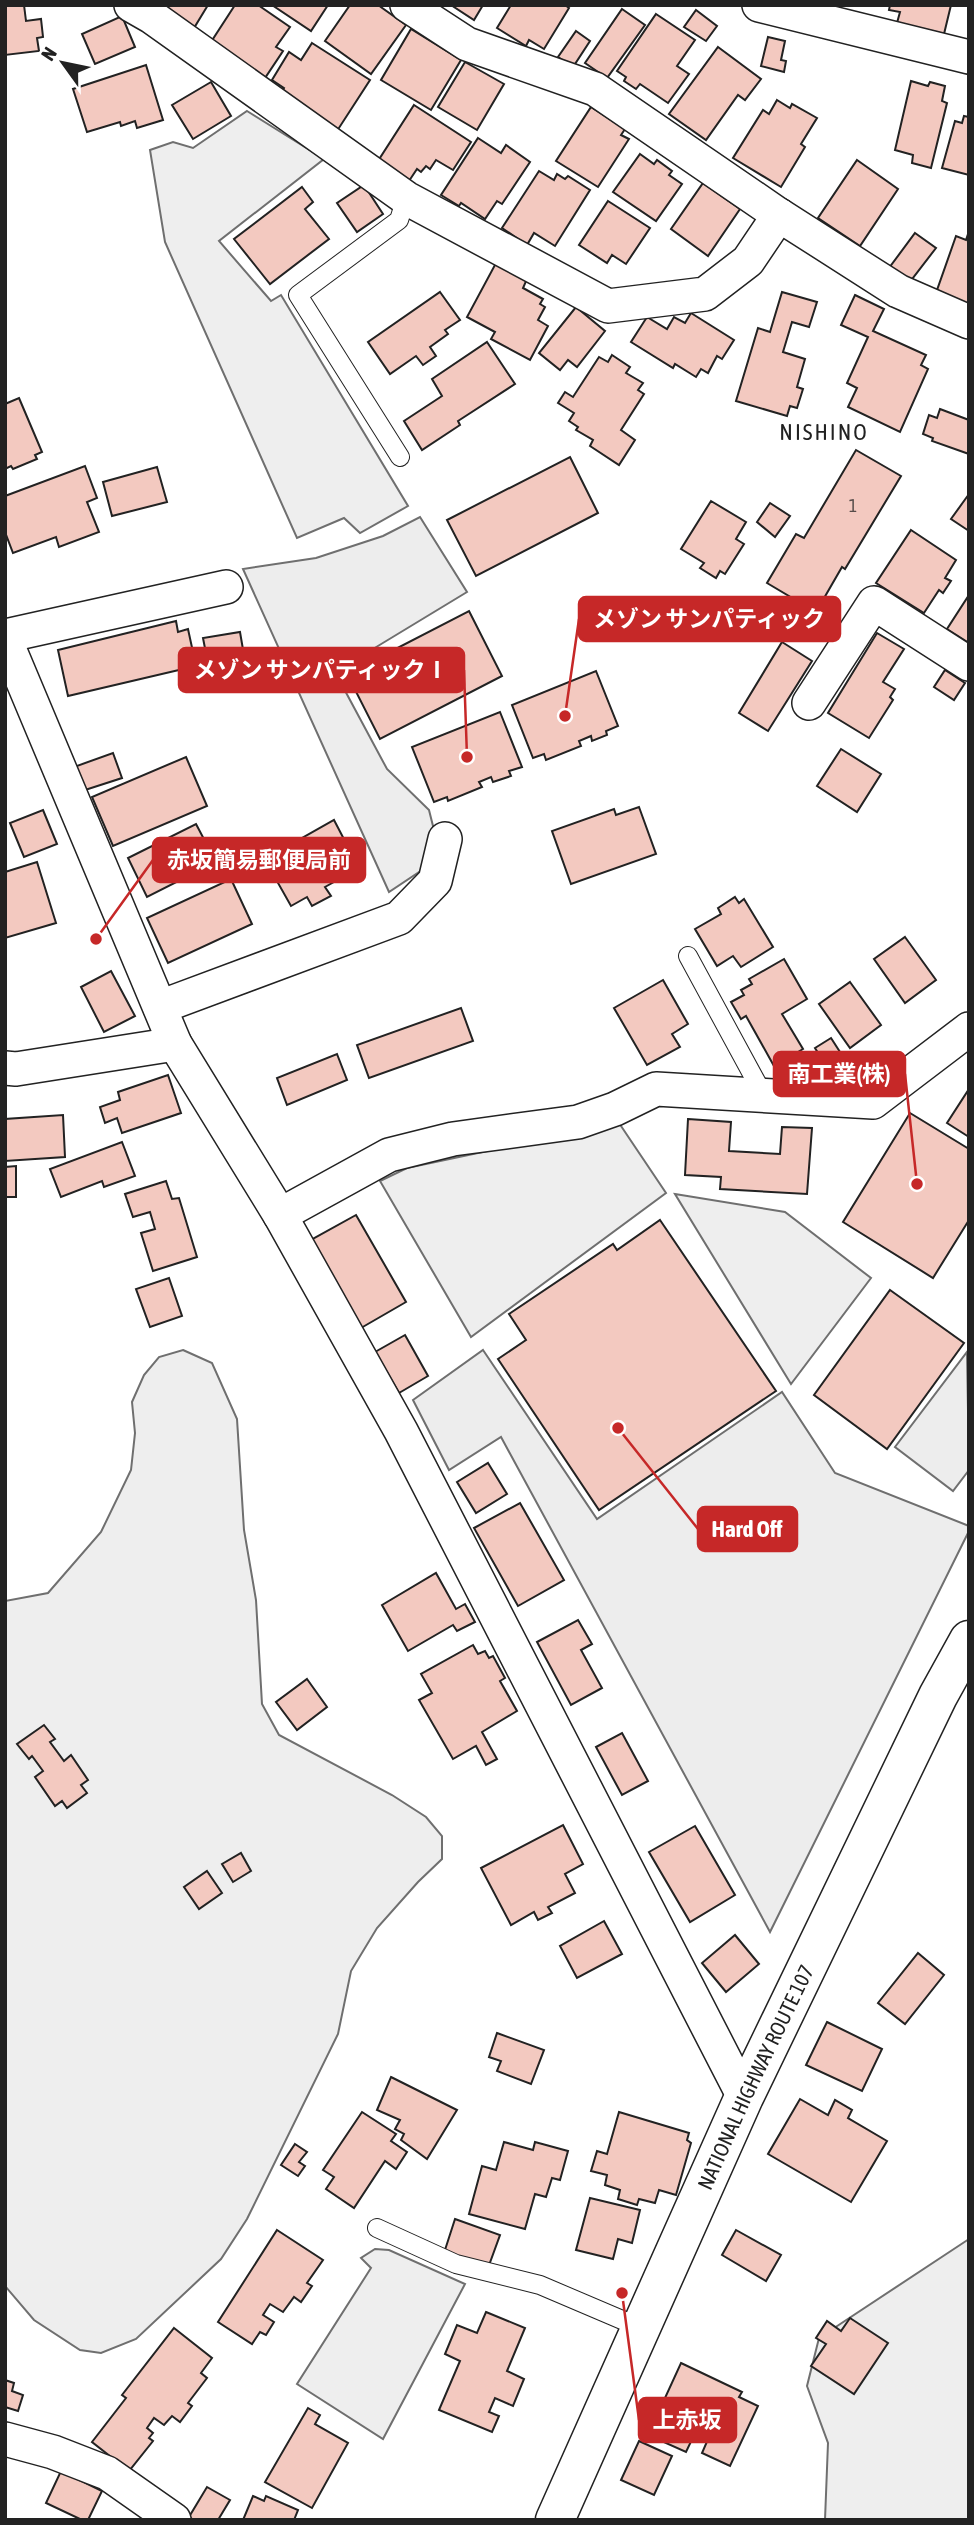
<svg xmlns="http://www.w3.org/2000/svg" width="974" height="2525" font-family="'Asap Condensed','Noto Sans JP',sans-serif">
  <style>
    .green { fill: #eee; stroke: #6f6f6f; stroke-width: 2 }
    .parking { fill: #ededed; stroke: #6f6f6f; stroke-width: 2 }
    .building { fill: #f3c9c0; stroke: #222; stroke-width: 2 }
    .lines { fill: none; stroke-linecap: round; stroke-linejoin: round }
    .service-casing { stroke: #222; stroke-width: 20 }
    .minor-casing { stroke: #222; stroke-width: 36 }
    .trunk-casing { stroke: #222; stroke-width: 41 }
    .service { stroke: #fff; stroke-width: 18 }
    .minor { stroke: #fff; stroke-width: 33 }
    .trunk { stroke: #fff; stroke-width: 38 }
    .labels { text-anchor: middle; dominant-baseline: central; stroke-width: 5; stroke-linejoin: round; paint-order: stroke }
    .number-label { font-size: 18px; fill: #564c4a }
    .street-label { font-size: 21px; fill: #222; stroke: #fff }
    .neighbourhood-label { font-size: 23px; letter-spacing: 2px; fill: #222; stroke: #fff }
    .leader { fill: none; stroke: #c62828; stroke-width: 2.5 }
    .callout-dot { fill: #c62828; stroke: #fff; stroke-width: 2.5 }
    .callout { fill: #c62828; stroke: #c62828; stroke-width: 2.5 }
    .callout-label { font-size: 23px; text-anchor: middle; font-weight: bold; fill: #fff }
  </style>
  <rect width="100%" height="100%" fill="#fff"/>
  <g class="green">
    <path d="M247 111 324 159 219 241 271 301 281 295 408 506 360 533 344 518 297 538 165 242 150 150 173 142 193 148Z"/>
    <path d="M619 1123 666 1193 471 1337 380 1181 407 1168Z"/>
    <path d="M675 1194 785 1212 871 1278 791 1384Z"/>
    <path d="M183 1350 212 1363 237 1419 244 1530 256 1600 262 1704 279 1735 392 1795 426 1817 442 1836V1859L418 1882 377 1928 351 1971 338 2034 247 2219 221 2259 136 2339 101 2353 80 2350 34 2320 5 2286V1601L48 1593 101 1532 131 1470 135 1433 132 1402 144 1375 159 1357Z"/>
    <path d="M969 2239V2520H825L828 2443 807 2386 819 2338Z"/>
    <path d="M375 2249 389 2250 465 2284 383 2439 297 2384 371 2268 361 2258Z"/>
  </g>
  <g class="parking">
    <path d="M420 517 467 592 335 672 387 769 429 810 437 842 425 868 389 892 243 569 316 558 383 536Z"/>
    <path d="M483 1350 597 1519 782 1392 835 1473 969 1526V1531L770 1932 501 1437 449 1470 413 1400Z"/>
    <path d="M967 1352 969 1470 953 1491 895 1447Z"/>
  </g>
  <g class="building">
    <path d="M5 5H24L26 21 41 19 43 37 37 38 39 51 5 55Z"/>
    <path d="M159 5H208L194 28Z"/>
    <path d="M235 5H258L290 27 276 47 283 51 265 78 211 42Z"/>
    <path d="M272 5H328L311 31Z"/>
    <path d="M350 5H378L406 25 371 74 325 41Z"/>
    <path d="M451 5H483L474 20Z"/>
    <path d="M511 5H565L569 8 544 49 529 40 526 46 497 28Z"/>
    <path d="M890 5H951L944 34 897 23 900 12 889 10Z"/>
    <path d="M622 9 645 25 607 78 585 63Z"/>
    <path d="M696 10 717 26 706 41 684 27Z"/>
    <path d="M656 14 695 40 677 66 689 74 668 103 640 84 636 89 624 81 626 77 617 71Z"/>
    <path d="M122 16 135 47 95 64 82 34Z"/>
    <path d="M411 29 461 60 431 110 381 80Z"/>
    <path d="M576 31 590 41 573 67 558 57Z"/>
    <path d="M768 37 785 41 781 60 786 61 784 72 761 66Z"/>
    <path d="M312 43 370 80 337 131 280 95 284 88 272 80 289 52 301 60Z"/>
    <path d="M718 47 761 79 745 100 738 95 706 140 669 114Z"/>
    <path d="M465 62 504 84 477 130 438 107Z"/>
    <path d="M146 65 163 120 137 128 135 121 121 126 120 122 87 132 73 89Z"/>
    <path d="M911 81 928 86 930 82 945 86 942 101 947 103 931 168 912 163 913 155 895 150Z"/>
    <path d="M211 82 231 116 193 139 172 105Z"/>
    <path d="M777 100 790 108 792 104 817 118 801 144 805 147 781 187 733 158 763 110 769 114Z"/>
    <path d="M414 105 471 142 453 170 436 160 430 169 426 166 421 172 417 169 409 181 378 161Z"/>
    <path d="M591 107 625 129 621 135 629 139 598 187 556 161Z"/>
    <path d="M964 116 969 117V175L942 168 955 121 962 123Z"/>
    <path d="M478 138 501 153 506 145 530 162 502 204 497 201 485 219 461 203 459 206 441 195Z"/>
    <path d="M640 154 654 164 657 160 672 171 669 175 682 184 656 221 613 192Z"/>
    <path d="M857 160 898 189 860 246 818 218Z"/>
    <path d="M539 171 554 180 557 174 565 179 568 176 590 190 555 246 534 233 527 245 502 228Z"/>
    <path d="M703 183 740 209 708 256 671 229Z"/>
    <path d="M364 185 383 214 357 232 337 203Z"/>
    <path d="M302 187 313 202 305 209 329 239 270 284 234 239Z"/>
    <path d="M608 201 650 228 626 264 612 255 607 263 579 245Z"/>
    <path d="M969 231V305L936 293 956 236 966 240Z"/>
    <path d="M915 233 936 248 909 283 889 268Z"/>
    <path d="M496 263 527 279 523 288 543 299 540 304 545 307 538 320 548 326 530 360 491 339 495 332 467 317Z"/>
    <path d="M440 292 460 320 445 330 448 334 430 347 436 356 423 365 416 356 390 374 368 342Z"/>
    <path d="M782 292 817 302 809 327 792 322 783 352 805 359 797 387 803 389 797 408 790 406 787 416 736 401 758 328 770 332Z"/>
    <path d="M855 295 884 309 873 331 926 355 921 365 928 369 900 432 848 407 857 388 847 383 868 337 841 325Z"/>
    <path d="M576 307 605 331 577 367 568 360 560 370 539 353Z"/>
    <path d="M691 313 734 340 722 359 717 356 708 373 701 369 696 377 675 364 673 368 631 342 647 317 667 329 674 317 685 323Z"/>
    <path d="M487 342 515 384 458 421 460 425 422 450 404 421 442 396 432 379Z"/>
    <path d="M612 355 630 367 626 373 643 383 638 390 644 394 621 430 635 440 619 465 590 446 593 440 576 430 578 427 569 421 574 413 558 403 565 392 573 397 599 357 608 362Z"/>
    <path d="M19 398 42 452 35 455 37 459 13 469 11 466 5 469V404Z"/>
    <path d="M940 409 969 420V454L932 441 933 438 923 434 929 415 937 418Z"/>
    <path d="M856 450 901 476 845 569 842 567 816 612 767 583 796 534 804 538Z"/>
    <path d="M570 457 598 513 476 576 447 520Z"/>
    <path d="M85 466 97 498 87 502 99 532 59 547 56 537 13 553 5 532V496Z"/>
    <path d="M157 467 167 502 112 516 103 482Z"/>
    <path d="M969 494V531L951 519Z"/>
    <path d="M711 501 746 522 736 539 744 544 725 574 720 571 716 578 700 568 704 563 681 549Z"/>
    <path d="M770 503 790 516 775 537 757 522Z"/>
    <path d="M911 530 956 560 945 578 951 581 943 593 939 590 924 613 876 583Z"/>
    <path d="M969 595V643L947 629Z"/>
    <path d="M469 611 502 676 380 739 347 674Z"/>
    <path d="M176 621 178 632 188 629 196 666 68 696 58 650Z"/>
    <path d="M240 632 246 667 210 674 203 638Z"/>
    <path d="M877 633 904 649 883 682 895 689 890 697 893 700 869 738 828 713Z"/>
    <path d="M782 642 812 661 768 731 739 713Z"/>
    <path d="M945 670 965 683 954 700 934 687Z"/>
    <path d="M596 671 618 726 606 731 607 735 592 741 591 736 579 741 581 746 546 760 544 754 533 758 512 705Z"/>
    <path d="M500 712 522 767 509 771 511 776 493 782 491 777 479 782 482 787 448 801 447 797 434 802 412 747Z"/>
    <path d="M841 749 881 774 857 812 817 786Z"/>
    <path d="M113 753 122 778 82 791 74 767Z"/>
    <path d="M186 757 207 806 113 846 92 797Z"/>
    <path d="M639 807 656 854 571 884 552 831 614 809 616 815Z"/>
    <path d="M43 810 57 844 24 857 10 823Z"/>
    <path d="M334 820 359 868 325 887 331 896 312 906 307 897 291 906 269 867 292 855 288 846Z"/>
    <path d="M196 824 216 862 147 897 128 858Z"/>
    <path d="M37 862 56 923 5 938V872Z"/>
    <path d="M231 879 252 924 168 963 147 918Z"/>
    <path d="M735 897 739 903 744 899 773 947 741 967 733 956 717 966 695 929 721 914 718 908Z"/>
    <path d="M905 937 936 980 905 1003 874 959Z"/>
    <path d="M784 959 807 999 782 1014 803 1049 774 1066 746 1016 741 1019 731 1002 744 995 741 990 752 984 749 979Z"/>
    <path d="M111 971 135 1016 104 1032 81 987Z"/>
    <path d="M663 980 688 1024 672 1034 680 1047 647 1065 614 1008Z"/>
    <path d="M850 982 881 1025 850 1048 819 1004Z"/>
    <path d="M461 1008 473 1041 369 1078 357 1045Z"/>
    <path d="M831 1038 849 1066 833 1077 815 1048Z"/>
    <path d="M337 1054 347 1080 287 1105 277 1078Z"/>
    <path d="M168 1075 181 1113 122 1133 117 1118 105 1123 100 1107 120 1100 118 1092Z"/>
    <path d="M969 1089V1137L947 1123Z"/>
    <path d="M910 1113 969 1149V1220L933 1278 843 1222Z"/>
    <path d="M63 1115 65 1157 5 1161V1119Z"/>
    <path d="M688 1119 731 1122 729 1151 780 1154 782 1127 812 1128 807 1194 720 1189 721 1177 685 1175Z"/>
    <path d="M122 1142 135 1176 104 1187 102 1181 61 1197 50 1169Z"/>
    <path d="M16 1166V1197H5V1167Z"/>
    <path d="M166 1181 172 1199 179 1198 197 1257 153 1271 141 1233 155 1229 150 1212 133 1217 125 1194Z"/>
    <path d="M356 1215 406 1302 361 1328 311 1240Z"/>
    <path d="M660 1220 776 1391 599 1510 498 1359 526 1340 509 1314 613 1244 617 1250Z"/>
    <path d="M169 1278 182 1316 150 1327 136 1289Z"/>
    <path d="M890 1290 964 1343 887 1449 814 1395Z"/>
    <path d="M405 1335 428 1376 399 1393 375 1352Z"/>
    <path d="M488 1463 507 1494 476 1513 457 1482Z"/>
    <path d="M520 1503 564 1580 518 1606 474 1528Z"/>
    <path d="M436 1573 456 1609 465 1604 475 1622 457 1631 453 1625 408 1651 382 1605Z"/>
    <path d="M578 1620 592 1644 581 1650 602 1688 571 1705 537 1642Z"/>
    <path d="M473 1645 478 1654 485 1651 489 1658 493 1656 505 1678 500 1681 517 1711 482 1732 497 1759 486 1765 476 1746 453 1759 419 1700 432 1693 421 1674Z"/>
    <path d="M307 1679 327 1707 297 1730 276 1702Z"/>
    <path d="M44 1725 55 1739 50 1742 64 1761 71 1755 88 1780 81 1785 87 1793 67 1808 62 1801 55 1806 35 1777 43 1771 32 1756 29 1759 17 1744Z"/>
    <path d="M622 1733 648 1781 622 1795 596 1747Z"/>
    <path d="M563 1825 583 1864 565 1874 575 1893 548 1907 552 1913 538 1920 534 1912 511 1925 481 1868Z"/>
    <path d="M695 1826 735 1895 690 1922 649 1852Z"/>
    <path d="M241 1853 251 1871 233 1882 222 1864Z"/>
    <path d="M207 1871 222 1893 199 1909 184 1887Z"/>
    <path d="M604 1921 622 1954 577 1978 560 1946Z"/>
    <path d="M735 1935 759 1964 726 1992 702 1963Z"/>
    <path d="M918 1953 944 1975 905 2024 878 2003Z"/>
    <path d="M827 2022 882 2049 862 2091 806 2065Z"/>
    <path d="M497 2033 544 2050 531 2084 497 2071 501 2061 489 2057Z"/>
    <path d="M391 2077 457 2110 427 2159 401 2140 404 2134 395 2129 400 2120 377 2110Z"/>
    <path d="M800 2099 828 2115 835 2100 852 2110 848 2118 887 2141 851 2202 768 2154Z"/>
    <path d="M362 2112 396 2134 391 2141 407 2152 396 2169 385 2161 354 2208 326 2189 334 2177 323 2170Z"/>
    <path d="M619 2112 689 2133 687 2140 691 2143 676 2195 659 2190 655 2203 639 2199 637 2205 618 2199 620 2190 605 2185 607 2175 591 2171 597 2151 607 2154Z"/>
    <path d="M504 2142 533 2150 535 2142 568 2151 560 2180 552 2178 546 2197 535 2194 525 2229 469 2214 482 2166 496 2170Z"/>
    <path d="M295 2144 307 2152 299 2162 305 2166 298 2176 281 2165Z"/>
    <path d="M590 2198 640 2210 632 2243 618 2239 613 2259 576 2250Z"/>
    <path d="M455 2219 500 2235 488 2268 444 2253Z"/>
    <path d="M277 2230 323 2260 307 2283 312 2286 301 2302 294 2297 283 2312 270 2304 263 2315 274 2322 266 2335 260 2332 252 2344 218 2322Z"/>
    <path d="M736 2230 781 2255 766 2281 722 2255Z"/>
    <path d="M486 2312 525 2328 507 2371 524 2379 513 2406 495 2398 489 2412 499 2416 492 2432 439 2410 460 2361 445 2354 457 2325 477 2333Z"/>
    <path d="M850 2318 888 2343 854 2394 811 2366 826 2344 816 2338 827 2321 841 2331Z"/>
    <path d="M174 2328 212 2358 201 2373 207 2378 188 2403 192 2406 180 2422 172 2416 164 2425 154 2418 147 2428 153 2433 149 2438 153 2441 129 2471 92 2442 126 2398 122 2395Z"/>
    <path d="M681 2363 742 2392 739 2397 758 2406 730 2466 702 2453 709 2437 696 2431 686 2452 648 2435Z"/>
    <path d="M5 2380 14 2383 12 2391 23 2395 18 2411 5 2407Z"/>
    <path d="M308 2408 320 2415 315 2424 348 2443 312 2508 265 2482Z"/>
    <path d="M639 2441 672 2456 654 2495 621 2480Z"/>
    <path d="M61 2471 102 2491 88 2520H82L46 2503Z"/>
    <path d="M207 2487 230 2500 218 2520H194L189 2517Z"/>
    <path d="M253 2496 264 2501 266 2496 298 2510 294 2520H243Z"/>
  </g>
  <g class="lines">
    <defs>
      <g id="service">
        <path d="M400 457 298 295 399 220 406 198"/>
        <path d="M688 956 764 1096"/>
        <path d="M377 2228 456 2264 540 2285 641 2328"/>
      </g>
      <g id="minor">
        <path d="M131 5 152 17 406 198 608 306 705 294 748 261 779 215"/>
        <path d="M407 5 467 44 595 89 779 215 898 291 969 322"/>
        <path d="M759 5 969 57"/>
        <path d="M5 636 226 587"/>
        <path d="M5 639 175 1044 280 1215 401 1431 744 2097"/>
        <path d="M809 703 874 603 969 664"/>
        <path d="M160 1007 399 918 435 881 445 839"/>
        <path d="M5 1068 16 1069 175 1044"/>
        <path d="M280 1215 389 1155 453 1139 578 1122 615 1109 656 1089 873 1102 969 1029"/>
        <path d="M5 2439 53 2452 107 2473 174 2520"/>
      </g>
      <g id="trunk">
        <path id="s1" d="M555 2520 744 2097 938 1696 969 1640"/>
      </g>
    </defs>
    <use href="#service" class="service-casing"/>
    <use href="#minor" class="minor-casing"/>
    <use href="#trunk" class="trunk-casing"/>
    <use href="#service" class="service"/>
    <use href="#minor" class="minor"/>
    <use href="#trunk" class="trunk"/>
  </g>
  <g class="labels">
    <g class="number-label">
      <text x="853" y="505">1</text>
    </g>
    <g class="street-label">
      <text stroke="none"><textPath href="#s1" startOffset="486">NATIONAL HIGHWAY ROUTE 107</textPath></text>
    </g>
    <g class="neighbourhood-label">
      <text x="824" y="432">NISHINO</text>
    </g>
  </g>
  <path class="leader" d="M565 716L579 619M467 757L464 670M96 939L153 860M917 1184L905 1074M618 1428L698 1529M622 2293L639 2420"/>
  <g class="callout-dot">
    <circle cx="565" cy="716" r="7"/>
    <circle cx="467" cy="757" r="7"/>
    <circle cx="96" cy="939" r="7"/>
    <circle cx="917" cy="1184" r="7"/>
    <circle cx="618" cy="1428" r="7"/>
    <circle cx="622" cy="2293" r="7"/>
  </g>
  <g class="callout">
    <rect x="579" y="597" width="261" height="44" rx="7"/>
    <rect x="179" y="648" width="285" height="44" rx="7"/>
    <rect x="153" y="838" width="212" height="44" rx="7"/>
    <rect x="774" y="1052" width="131" height="44" rx="7"/>
    <rect x="698" y="1507" width="99" height="44" rx="7"/>
    <rect x="639" y="2398" width="97" height="44" rx="7"/>
  </g>
  <g class="callout-label">
    <text x="709" y="627">メゾン サンパティック</text>
    <text x="321" y="678">メゾン サンパティックⅠ</text>
    <text x="259" y="868">赤坂簡易郵便局前</text>
    <text x="839" y="1082">南工業(株)</text>
    <text x="747" y="1537">Hard Off</text>
    <text x="687" y="2428">上赤坂</text>
  </g>
  <rect width="974" height="2525" fill="none" stroke="#222222" stroke-width="14"/>
  <g transform="translate(63 63) rotate(303)" stroke="#ffffff" stroke-width="5" paint-order="stroke">
  <path d="M0-5L12 26L0 18L-12 26Z" fill="#222222"/>
  <text y="-10" font-size="19" font-weight="bold" text-anchor="middle" fill="#222222">N</text>
  </g>
</svg>
